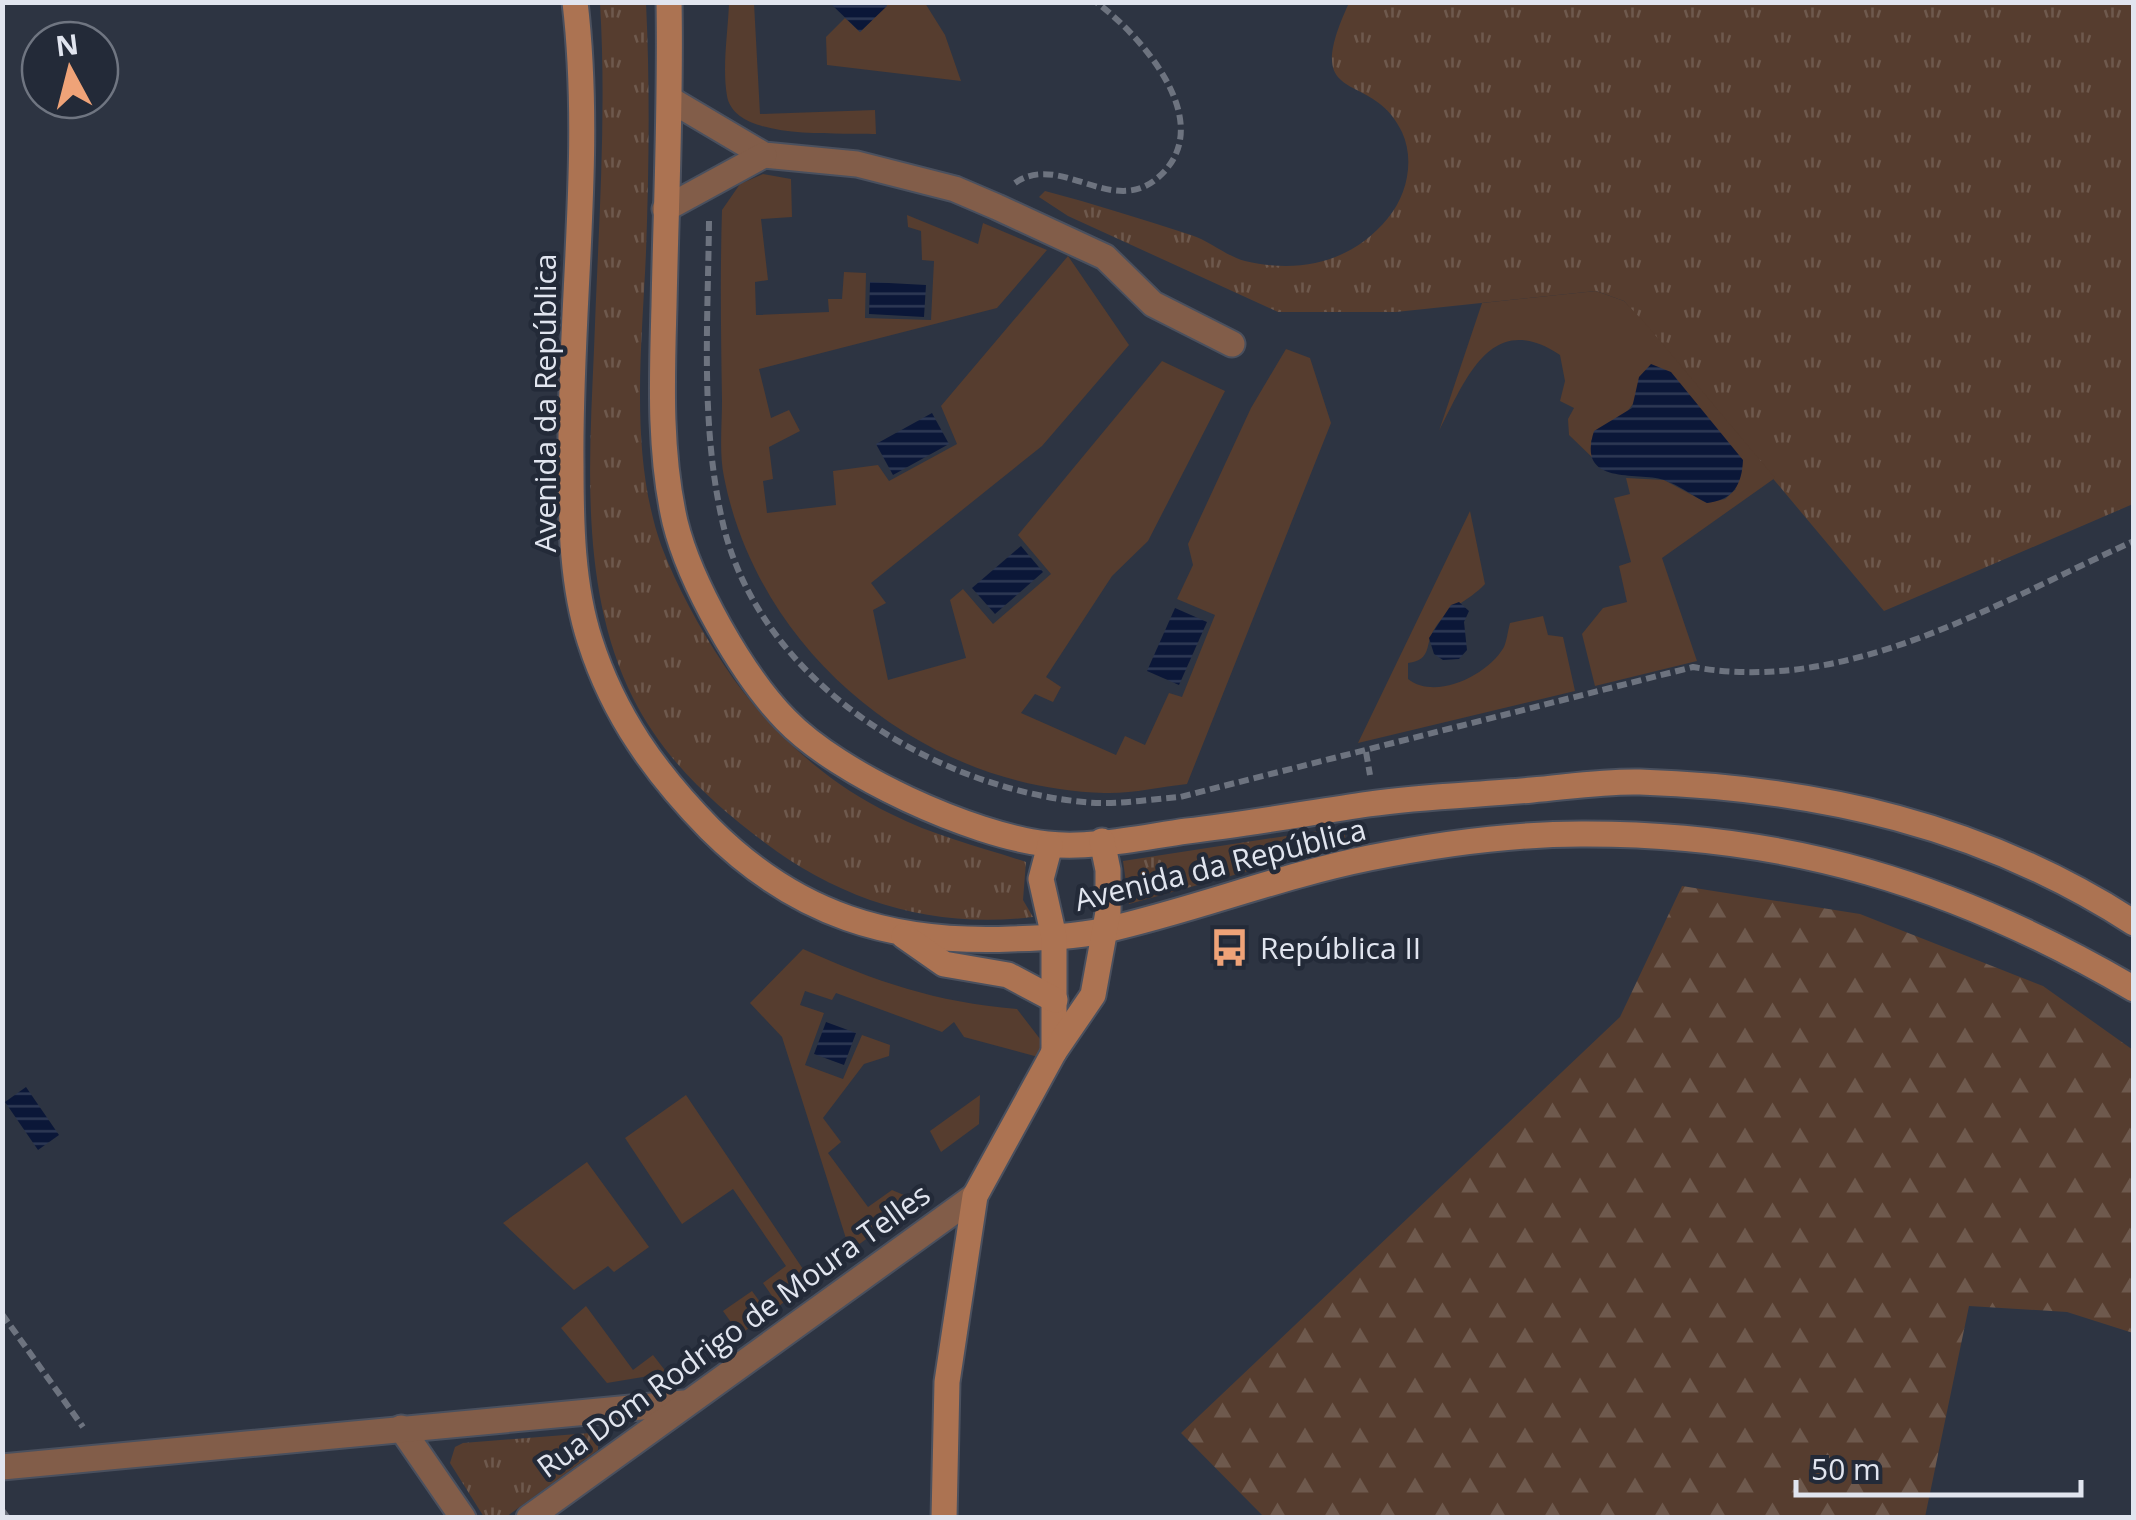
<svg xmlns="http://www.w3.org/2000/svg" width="2136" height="1520" font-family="'Open Sans',sans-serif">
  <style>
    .grass { fill: url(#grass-tufts) }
    .forest { fill: url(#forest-firs) }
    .green { fill: #563d2f }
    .water { fill: url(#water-rules) }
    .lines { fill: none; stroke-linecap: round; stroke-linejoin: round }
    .street-casing { stroke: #4a505e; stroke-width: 29 }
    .secondary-casing { stroke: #4a505e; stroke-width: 29 }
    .path { stroke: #6d737f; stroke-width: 6; stroke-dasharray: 10 5; stroke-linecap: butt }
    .street { stroke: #825d49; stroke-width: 25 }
    .secondary { stroke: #ac7352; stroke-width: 25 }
    .labels { text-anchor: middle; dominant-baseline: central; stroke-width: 9; stroke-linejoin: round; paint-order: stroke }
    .street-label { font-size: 30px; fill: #e1e5ef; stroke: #232a38 }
    .poi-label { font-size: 30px; fill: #e1e5ef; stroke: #232a38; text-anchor: start }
  </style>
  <defs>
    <pattern id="grass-tufts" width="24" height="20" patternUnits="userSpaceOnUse" patternTransform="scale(2.5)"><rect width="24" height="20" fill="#563d2f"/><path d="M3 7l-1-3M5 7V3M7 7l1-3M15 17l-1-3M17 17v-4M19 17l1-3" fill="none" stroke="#6e594d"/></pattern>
    <pattern id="forest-firs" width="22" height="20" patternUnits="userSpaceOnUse" patternTransform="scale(2.5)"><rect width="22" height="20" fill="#563d2f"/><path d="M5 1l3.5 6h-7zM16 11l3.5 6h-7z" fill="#6e594d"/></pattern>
    <pattern id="water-rules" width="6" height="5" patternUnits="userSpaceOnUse" patternTransform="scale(2.5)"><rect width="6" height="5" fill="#0b1738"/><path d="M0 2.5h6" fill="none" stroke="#2e3955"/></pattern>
  </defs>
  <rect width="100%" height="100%" fill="#2d3442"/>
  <g class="grass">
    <path d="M600 3H646C650 85 649 169 646 252 642 347 629 453 661 545 677 587 699 627 724 665 765 727 824 782 891 814 934 836 981 847 1026 862L1023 900 1033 917C934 929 843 902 764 842 712 803 663 758 633 698 580 591 589 466 594 350 598 234 607 118 600 3Z"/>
    <path d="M1349 3H2133V504L1884 611 1624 301 1596 291 1396 312H1278L1068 216 1039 197 1045 191C1094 204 1142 219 1191 235 1210 241 1226 256 1245 261 1301 274 1352 262 1388 218 1407 195 1415 160 1402 132 1372 67 1299 111 1349 3Z"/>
    <path d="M1344 827 1346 844 1129 904 1123 861Z"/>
    <path d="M590 1433 598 1438V1450L506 1517H484L450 1463 455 1447 463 1443Z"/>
  </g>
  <path class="forest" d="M1682 886 1860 914 2043 986 2133 1050V1333L2067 1312 1969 1306 1925 1517H1264L1181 1433 1620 1017Z"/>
  <g class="green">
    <path d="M729 3H754L760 114 875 110 876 134C840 132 735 142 727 96 722 67 728 32 729 3Z"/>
    <path d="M884 3H925L945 35 961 81 827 65 826 37 845 18 860 32 887 5Z"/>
    <path d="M763 174 791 179 792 217 761 219 768 280 755 282 756 315 829 312 828 299H842L844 272 866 273 865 318 931 320 934 261 922 260 921 231 908 227 907 215 978 244 983 223 1047 250 997 308 759 369 771 418 789 410 800 431 769 447 773 479 763 481 767 513 836 505 833 471 878 465 889 481 957 444 941 406 1068 256 1129 345 1042 446 871 583 886 603 873 610 888 680 966 658 950 600 963 589 993 624 1051 574 1018 535 1162 361 1225 391 1148 541 1112 576 1046 677 1061 687 1053 702 1035 694 1021 713 1116 755 1125 736 1145 745 1169 693 1182 697 1215 615 1177 599 1193 565 1188 544 1251 408 1286 349 1310 358 1331 423 1187 784C1160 787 1131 794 1104 793 924 788 759 655 724 477 719 453 722 425 722 401 721 337 720 274 722 210L740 184Z"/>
    <path d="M1596 291 1624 301 1645 323 1775 478 1662 558 1697 661 1595 686 1582 634 1603 608 1627 602 1619 566 1631 562 1614 498 1630 494 1626 478 1664 480 1707 503 1725 499 1736 489 1636 397C1627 422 1606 416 1591 441L1597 462 1569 435 1568 419 1574 408 1560 401 1565 381 1560 355C1491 309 1466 379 1439 431L1482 303Z"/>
    <path d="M1470 511 1485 584C1468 602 1449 606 1435 628 1424 644 1433 660 1408 663V679C1436 701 1488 675 1504 647 1507 640 1508 630 1510 623L1543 616 1548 635 1563 637 1575 691 1358 743Z"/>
    <path d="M803 949C877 982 935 1002 1017 1009L1047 1048 1042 1058 964 1037 954 1022 942 1032 836 993 832 1000 805 991 800 1005 824 1013 805 1065 843 1079 862 1035 890 1045 889 1056 864 1064 823 1118 841 1142 828 1153 868 1207 892 1190 918 1201 850 1251 782 1037 750 1003Z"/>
    <path d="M686 1095 811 1281 779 1306 763 1283 786 1266 733 1189 682 1224 625 1138Z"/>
    <path d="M980 1095 979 1124 941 1152 930 1131Z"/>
    <path d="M587 1162 649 1247 614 1272 608 1266 574 1290 503 1223Z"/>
    <path d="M752 1291 768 1313 740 1335 723 1311Z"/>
    <path d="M586 1306 633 1370 653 1355 667 1373 607 1383 561 1328Z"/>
  </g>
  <g class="water">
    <path d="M830 3H884L887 6 860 32Z"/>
    <path d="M870 282 926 285 924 317 869 314Z"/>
    <path d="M1651 364 1671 372 1743 460C1742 485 1733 500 1707 503 1693 496 1679 485 1664 480 1637 471 1576 487 1594 431L1632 408 1639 377Z"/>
    <path d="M932 413 949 444 893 475 876 444Z"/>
    <path d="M1021 546 1043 572 995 614 972 588Z"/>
    <path d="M1459 602 1469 611 1464 622 1467 650 1459 659 1443 660 1434 654 1429 638 1451 605Z"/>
    <path d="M1175 608 1207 622 1179 685 1147 671Z"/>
    <path d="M826 1022 856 1033 844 1065 814 1054Z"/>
    <path d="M26 1087 59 1135 38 1150 5 1102Z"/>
  </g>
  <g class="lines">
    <defs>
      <g id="street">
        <path d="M671 100 764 155 857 164 955 189 997 207 1105 257 1153 304 1232 344"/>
        <path d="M665 209 764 155"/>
        <path d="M401 1428 463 1518"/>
        <path d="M2 1467 684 1403"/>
        <path d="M529 1518 975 1196"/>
      </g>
      <g id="secondary">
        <path d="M575 2C593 155 569 311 571 465 571 523 572 586 590 641 614 716 656 774 710 829 796 915 891 944 1011 939 1043 938 1075 937 1106 930 1194 910 1280 876 1369 858 1439 844 1510 834 1581 834 1787 833 1957 885 2134 989"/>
        <path d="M669 2C671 104 666 205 664 306 662 378 659 452 675 522 690 583 742 675 786 720 839 775 971 835 1047 844 1091 849 1143 837 1187 831 1248 824 1308 813 1369 804 1423 796 1478 795 1532 790 1567 787 1604 781 1640 782 1817 788 1983 825 2134 923"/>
        <path d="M1050 845 1041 879 1054 937V1052"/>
        <path d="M904 936 944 964 1008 975 1055 1000"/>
        <path d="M944 1518 947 1382 975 1196 1054 1052 1093 995 1108 912V870L1102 841"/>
      </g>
    </defs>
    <use href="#street" class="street-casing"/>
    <use href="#secondary" class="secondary-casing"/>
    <g class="path">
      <path d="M1015 183C1059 152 1110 215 1155 180 1222 127 1143 37 1096 2"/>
      <path d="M709 221C708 322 700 425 723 524 761 685 940 793 1096 803 1123 804 1153 799 1180 797L1693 667C1848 695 1996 603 2134 541"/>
      <path d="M1366 752 1370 775"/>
      <path d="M2 1314 83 1427"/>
      <path d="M2 1510 8 1518"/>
    </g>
    <use href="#street" class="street"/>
    <use href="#secondary" class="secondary"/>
  </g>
  <defs>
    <symbol id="bus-bare" viewBox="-9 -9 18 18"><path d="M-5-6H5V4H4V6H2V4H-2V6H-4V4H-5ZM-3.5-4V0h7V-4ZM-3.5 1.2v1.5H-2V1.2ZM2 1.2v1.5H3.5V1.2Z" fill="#efa378" stroke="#232a38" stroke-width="2.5" paint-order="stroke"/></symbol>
  </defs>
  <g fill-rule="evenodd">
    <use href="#bus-bare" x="1202" y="920" width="55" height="55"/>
  </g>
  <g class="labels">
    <g class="street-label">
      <text transform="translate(544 403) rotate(-90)">Avenida da República</text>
      <text transform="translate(1220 864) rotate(-14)">Avenida da República</text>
      <text transform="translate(733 1330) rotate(-36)">Rua Dom Rodrigo de Moura Telles</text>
    </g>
    <g class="poi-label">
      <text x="1260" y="947">República II</text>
    </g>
  </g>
  <rect width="2136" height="1520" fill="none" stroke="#e1e5ef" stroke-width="10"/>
  <g transform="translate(70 70) rotate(353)"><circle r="48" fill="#232a38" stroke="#6f7581" stroke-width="2.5"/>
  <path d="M0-8L18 38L0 25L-18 38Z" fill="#efa378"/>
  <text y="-15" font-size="28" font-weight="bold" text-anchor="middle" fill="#e1e5ef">N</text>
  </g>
  <path d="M1796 1480v15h285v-15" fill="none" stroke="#e1e5ef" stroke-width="5"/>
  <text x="1811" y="1480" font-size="30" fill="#e1e5ef" stroke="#232a38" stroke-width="8" paint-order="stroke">50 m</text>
</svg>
